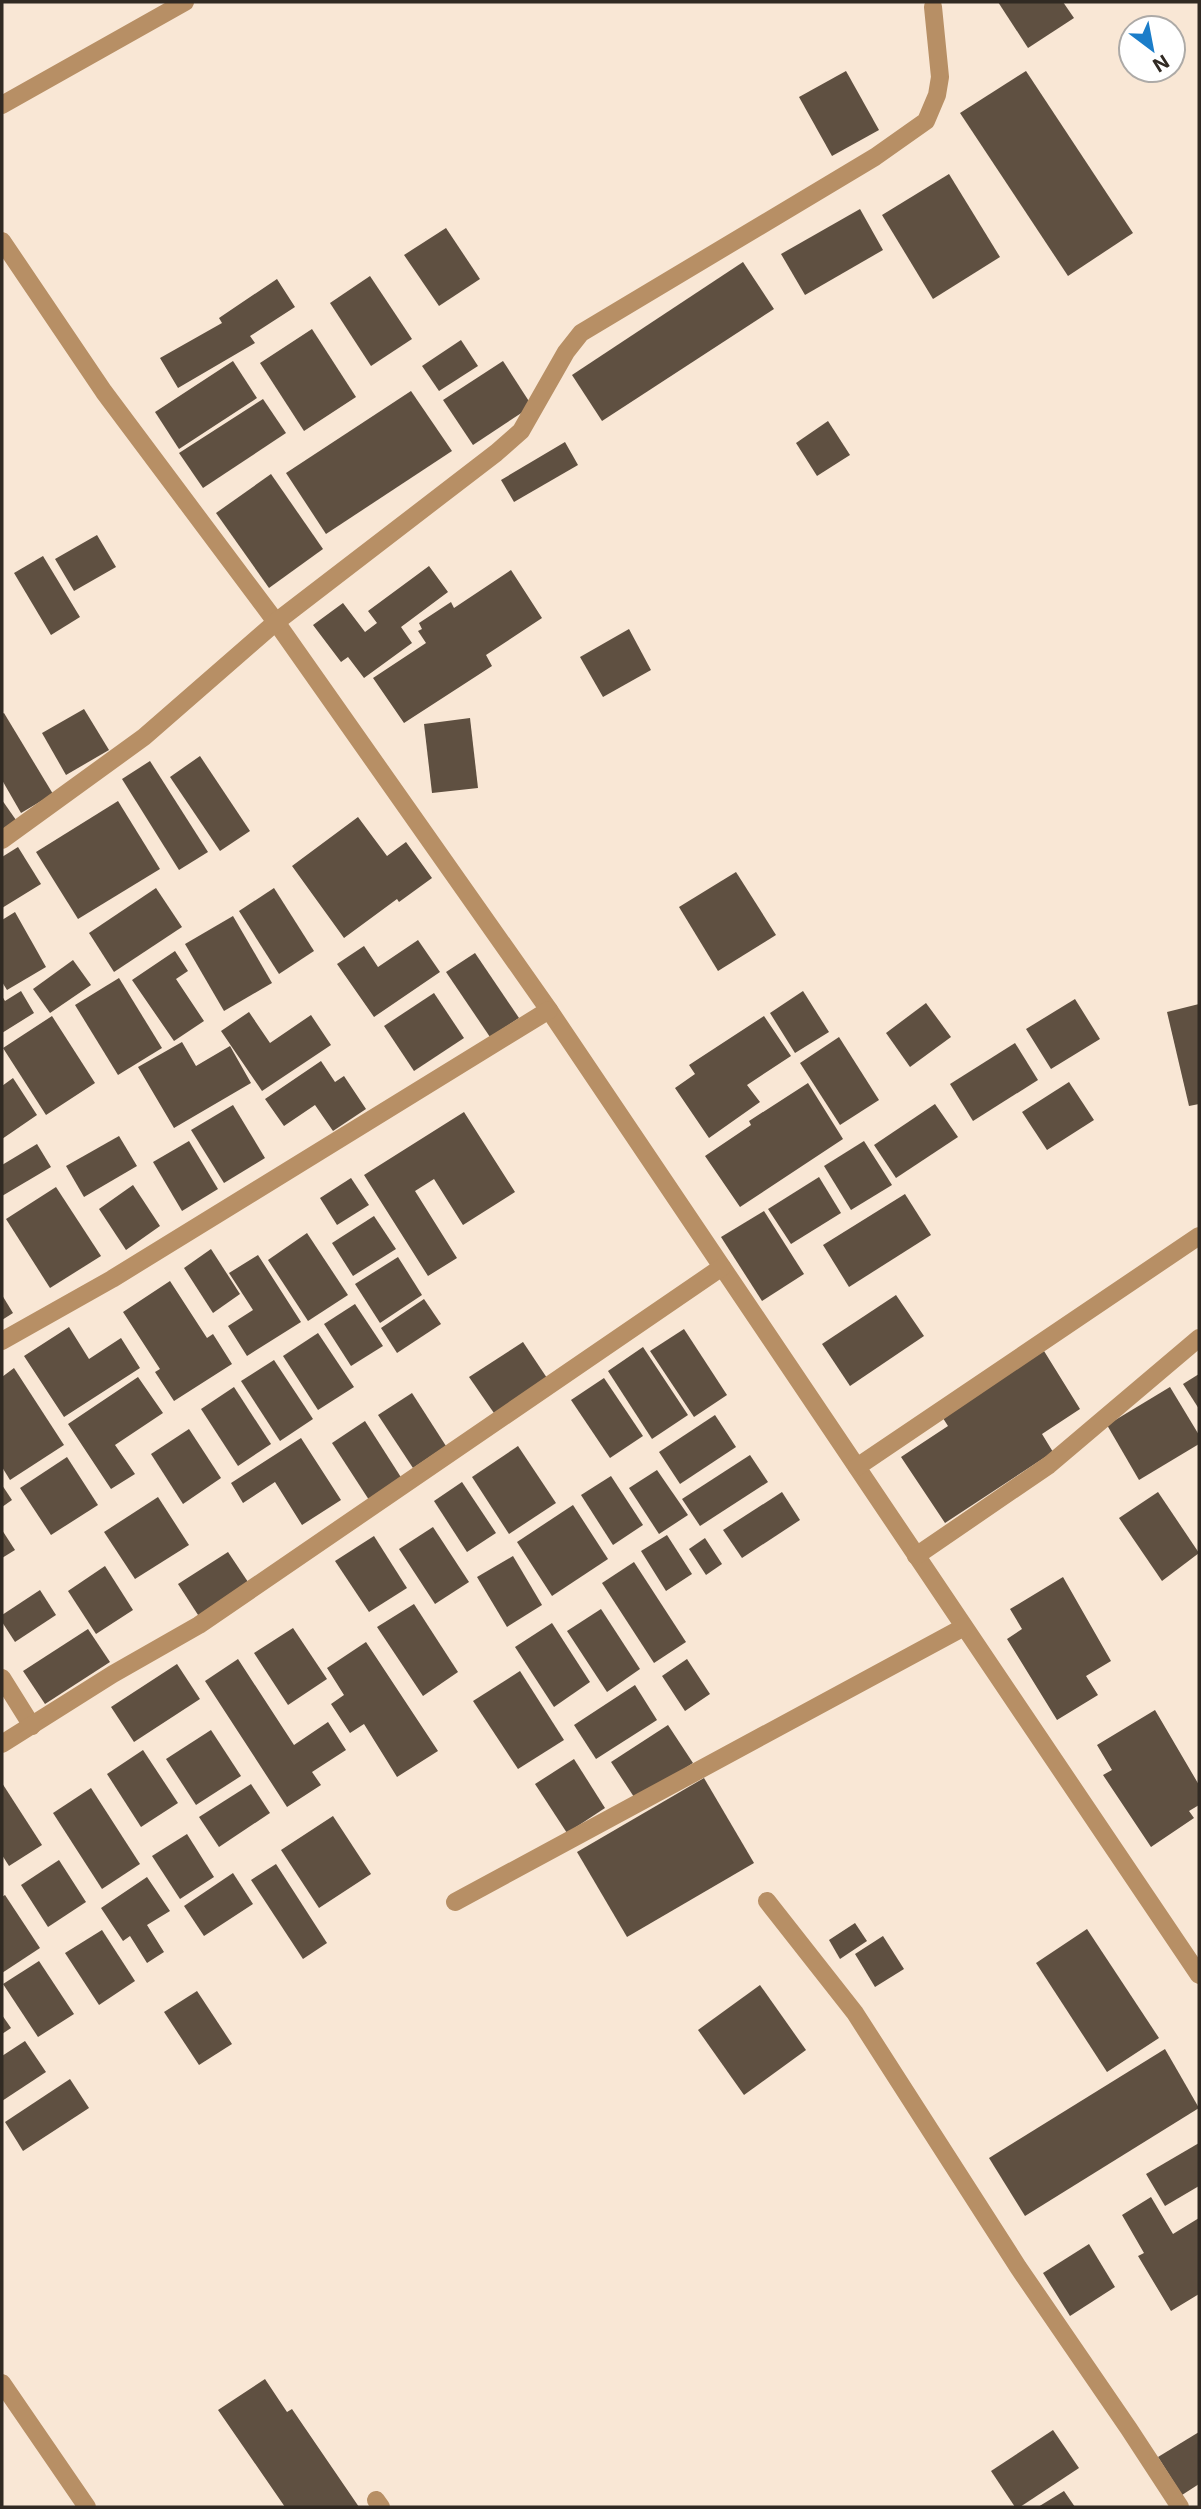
<svg xmlns="http://www.w3.org/2000/svg" width="1201" height="2509" font-family="Inter,sans-serif">
  <style>
    .building { fill: #5f5041 }
    .lines { fill: none; stroke-linecap: round; stroke-linejoin: round }
    .lane { stroke: #b78f65; stroke-width: 18 }
    .street { stroke: #b78f65; stroke-width: 18 }
  </style>
  <rect width="100%" height="100%" fill="#f9e7d5"/>
  <g class="building">
    <path d="M998 2H1063L1074 18 1028 48Z"/>
    <path d="M846 71 879 130 832 156 799 97Z"/>
    <path d="M1026 71 1133 233 1068 276 960 113Z"/>
    <path d="M949 174 1000 257 933 299 882 215Z"/>
    <path d="M860 209 883 250 805 295 781 254Z"/>
    <path d="M446 228 480 279 439 306 404 255Z"/>
    <path d="M743 262 774 309 602 421 572 375Z"/>
    <path d="M370 276 412 339 371 366 330 303Z"/>
    <path d="M277 279 295 307 250 336 255 343 178 388 160 358 222 323 219 318Z"/>
    <path d="M312 329 356 397 304 431 260 363Z"/>
    <path d="M461 340 478 366 439 391 422 366Z"/>
    <path d="M233 361 257 398 179 449 155 412Z"/>
    <path d="M503 361 532 406 473 445 443 400Z"/>
    <path d="M411 391 452 451 326 534 286 473Z"/>
    <path d="M263 399 286 433 203 488 179 453Z"/>
    <path d="M828 421 850 455 817 476 796 443Z"/>
    <path d="M565 442 578 465 514 502 501 480Z"/>
    <path d="M271 474 323 549 269 588 216 513Z"/>
    <path d="M97 535 116 567 74 591 55 559Z"/>
    <path d="M43 556 80 617 51 635 14 573Z"/>
    <path d="M429 566 448 592 401 627 412 643 364 678 348 657 341 662 313 625 343 603 365 632 377 623 368 611Z"/>
    <path d="M511 570 542 618 486 655 492 666 404 723 373 678 426 643 418 631 422 629 419 623 451 602 454 608Z"/>
    <path d="M629 629 651 670 603 697 580 657Z"/>
    <path d="M84 709 109 750 66 775 42 733Z"/>
    <path d="M4 713 53 794 21 813 2 780V714Z"/>
    <path d="M470 718 478 788 432 793 424 724Z"/>
    <path d="M200 756 250 831 220 851 170 777Z"/>
    <path d="M150 761 208 852 179 870 122 779Z"/>
    <path d="M2 800 16 820 2 830Z"/>
    <path d="M118 801 160 869 78 919 36 852Z"/>
    <path d="M358 817 387 856 406 842 432 878 399 902 397 899 344 938 292 866Z"/>
    <path d="M18 847 41 884 2 908V857Z"/>
    <path d="M736 872 776 935 718 971 679 907Z"/>
    <path d="M156 888 182 927 114 972 89 933Z"/>
    <path d="M274 888 314 951 279 974 239 911Z"/>
    <path d="M15 912 46 967 7 990 2 982V920Z"/>
    <path d="M233 916 272 983 224 1011 185 944Z"/>
    <path d="M418 940 440 972 374 1017 337 964 364 946 378 967Z"/>
    <path d="M175 951 188 971 176 979 204 1021 174 1041 132 980Z"/>
    <path d="M475 953 519 1018 490 1037 446 972Z"/>
    <path d="M73 960 91 985 50 1013 33 989Z"/>
    <path d="M119 978 162 1048 118 1075 75 1005Z"/>
    <path d="M21 991 34 1013 2 1033V996L5 1001Z"/>
    <path d="M803 991 829 1032 795 1053 770 1013Z"/>
    <path d="M434 993 464 1038 414 1071 384 1026Z"/>
    <path d="M1075 999 1100 1039 1051 1069 1026 1029Z"/>
    <path d="M926 1003 951 1037 910 1067 886 1033Z"/>
    <path d="M1199 1004V1104L1189 1106 1167 1012Z"/>
    <path d="M249 1012 270 1043 311 1015 331 1045 262 1091 221 1031Z"/>
    <path d="M52 1016 95 1083 46 1115 3 1048Z"/>
    <path d="M764 1016 791 1056 747 1085 760 1102 709 1138 675 1088 695 1074 689 1065Z"/>
    <path d="M839 1037 879 1100 840 1125 800 1063Z"/>
    <path d="M182 1042 196 1066 230 1046 251 1083 174 1128 138 1067Z"/>
    <path d="M1015 1043 1038 1080 973 1121 950 1084Z"/>
    <path d="M321 1061 335 1082 344 1076 366 1109 333 1131 315 1105 284 1126 265 1099Z"/>
    <path d="M13 1078 37 1115 2 1139V1086Z"/>
    <path d="M1069 1082 1094 1120 1047 1150 1022 1112Z"/>
    <path d="M808 1083 843 1139 740 1207 705 1156 751 1125 749 1121Z"/>
    <path d="M935 1104 958 1137 896 1178 874 1145Z"/>
    <path d="M233 1105 265 1158 224 1183 191 1130Z"/>
    <path d="M464 1112 515 1192 463 1225 434 1179 415 1191 457 1258 428 1276 364 1175Z"/>
    <path d="M119 1136 137 1166 84 1197 66 1166Z"/>
    <path d="M189 1141 218 1189 182 1211 153 1162Z"/>
    <path d="M864 1141 892 1185 851 1210 824 1166Z"/>
    <path d="M37 1144 51 1167 2 1196V1165Z"/>
    <path d="M819 1177 841 1213 791 1244 768 1209Z"/>
    <path d="M351 1178 369 1205 337 1225 320 1198Z"/>
    <path d="M133 1185 160 1226 126 1250 99 1209Z"/>
    <path d="M56 1187 101 1256 50 1288 6 1219Z"/>
    <path d="M905 1194 931 1235 849 1287 823 1245Z"/>
    <path d="M764 1211 804 1274 762 1301 721 1237Z"/>
    <path d="M374 1216 396 1249 353 1276 332 1243Z"/>
    <path d="M307 1233 348 1295 308 1321 268 1260Z"/>
    <path d="M211 1249 240 1294 213 1313 184 1268Z"/>
    <path d="M258 1255 301 1322 247 1356 228 1326 253 1310 229 1273Z"/>
    <path d="M398 1257 422 1295 380 1323 355 1284Z"/>
    <path d="M170 1281 207 1338 213 1334 232 1364 174 1401 155 1372 160 1369 123 1312Z"/>
    <path d="M2 1295 13 1313 2 1320Z"/>
    <path d="M896 1295 924 1336 850 1386 822 1344Z"/>
    <path d="M424 1299 441 1324 397 1353 381 1328Z"/>
    <path d="M355 1304 383 1346 351 1366 324 1324Z"/>
    <path d="M69 1327 89 1359 121 1338 140 1368 64 1417 24 1356Z"/>
    <path d="M684 1329 727 1395 694 1417 650 1351Z"/>
    <path d="M318 1333 354 1387 318 1410 283 1356Z"/>
    <path d="M523 1342 549 1381 496 1416 469 1377Z"/>
    <path d="M643 1347 688 1415 652 1439 608 1371Z"/>
    <path d="M1044 1351 1080 1409 1042 1434 1053 1452 945 1523 901 1457 948 1426 941 1415Z"/>
    <path d="M274 1360 313 1419 280 1441 241 1381Z"/>
    <path d="M14 1368 64 1445 10 1480 2 1467V1377Z"/>
    <path d="M1199 1374V1409L1183 1384Z"/>
    <path d="M138 1377 163 1413 115 1445 135 1474 111 1489 68 1424Z"/>
    <path d="M604 1378 643 1436 610 1458 571 1400Z"/>
    <path d="M234 1387 271 1444 238 1466 201 1409Z"/>
    <path d="M1170 1387 1199 1435V1444L1139 1480 1107 1425Z"/>
    <path d="M412 1393 446 1446 413 1468 378 1415Z"/>
    <path d="M715 1415 736 1447 680 1484 659 1452Z"/>
    <path d="M365 1421 404 1482 371 1503 332 1443Z"/>
    <path d="M189 1429 221 1478 183 1504 151 1454Z"/>
    <path d="M301 1438 341 1500 302 1525 275 1482 243 1503 231 1483Z"/>
    <path d="M518 1446 556 1503 509 1534 472 1477Z"/>
    <path d="M750 1455 768 1482 700 1526 682 1499Z"/>
    <path d="M67 1457 98 1505 51 1535 20 1488Z"/>
    <path d="M657 1470 688 1515 659 1534 629 1488Z"/>
    <path d="M611 1476 643 1525 613 1545 581 1495Z"/>
    <path d="M462 1482 496 1533 467 1552 434 1501Z"/>
    <path d="M2 1485 12 1500 2 1507Z"/>
    <path d="M782 1492 800 1520 742 1558 723 1530Z"/>
    <path d="M1158 1492 1199 1553 1162 1581 1119 1518Z"/>
    <path d="M158 1497 189 1545 135 1579 104 1532Z"/>
    <path d="M573 1505 608 1559 552 1596 517 1542Z"/>
    <path d="M433 1527 469 1582 435 1604 399 1549Z"/>
    <path d="M2 1530 15 1550 2 1558Z"/>
    <path d="M667 1535 692 1574 666 1591 641 1551Z"/>
    <path d="M374 1536 407 1588 369 1612 335 1561Z"/>
    <path d="M705 1538 722 1564 706 1575 689 1549Z"/>
    <path d="M228 1552 250 1585 200 1618 178 1584Z"/>
    <path d="M513 1556 542 1605 507 1627 477 1577Z"/>
    <path d="M634 1562 686 1642 654 1663 602 1583Z"/>
    <path d="M105 1566 133 1610 96 1634 68 1591Z"/>
    <path d="M1063 1577 1111 1661 1086 1676 1098 1695 1057 1720 1007 1639 1022 1629 1010 1609Z"/>
    <path d="M40 1590 56 1615 15 1642 2 1622V1615Z"/>
    <path d="M414 1604 458 1672 423 1696 377 1627Z"/>
    <path d="M601 1609 640 1669 607 1692 567 1631Z"/>
    <path d="M552 1623 590 1682 554 1707 515 1647Z"/>
    <path d="M293 1628 327 1679 288 1705 254 1653Z"/>
    <path d="M88 1629 110 1662 45 1704 23 1671Z"/>
    <path d="M366 1642 438 1751 397 1777 364 1724 350 1733 331 1704 344 1695 327 1668Z"/>
    <path d="M238 1659 294 1745 328 1722 346 1750 312 1772 321 1785 287 1807 205 1681Z"/>
    <path d="M687 1659 710 1694 685 1711 662 1676Z"/>
    <path d="M177 1664 200 1699 134 1742 111 1707Z"/>
    <path d="M520 1671 564 1740 518 1769 473 1701Z"/>
    <path d="M635 1685 657 1720 596 1759 574 1725Z"/>
    <path d="M1155 1710 1199 1785V1805L1189 1811 1194 1818 1151 1847 1103 1775 1112 1770 1097 1745Z"/>
    <path d="M668 1725 693 1763 636 1800 611 1762Z"/>
    <path d="M211 1730 241 1776 196 1805 166 1759Z"/>
    <path d="M143 1750 178 1803 141 1827 107 1774Z"/>
    <path d="M574 1759 605 1808 567 1833 535 1784Z"/>
    <path d="M704 1778 754 1863 627 1937 577 1852Z"/>
    <path d="M2 1783 42 1845 9 1866 2 1855Z"/>
    <path d="M251 1784 270 1813 219 1847 199 1817Z"/>
    <path d="M91 1788 140 1864 102 1889 53 1813Z"/>
    <path d="M333 1816 371 1874 319 1908 281 1850Z"/>
    <path d="M187 1834 214 1877 180 1899 152 1856Z"/>
    <path d="M59 1860 86 1902 48 1927 21 1885Z"/>
    <path d="M276 1864 327 1943 303 1959 251 1880Z"/>
    <path d="M233 1873 253 1904 204 1936 184 1906Z"/>
    <path d="M147 1877 170 1911 147 1925 164 1952 147 1963 130 1936 123 1941 101 1908Z"/>
    <path d="M5 1895 40 1948 2 1973V1897Z"/>
    <path d="M855 1923 867 1941 840 1959 829 1940Z"/>
    <path d="M1087 1929 1159 2038 1107 2072 1036 1963Z"/>
    <path d="M102 1930 135 1981 99 2005 65 1953Z"/>
    <path d="M883 1936 904 1969 875 1987 855 1954Z"/>
    <path d="M39 1961 74 2014 38 2037 3 1984Z"/>
    <path d="M760 1985 806 2050 744 2095 698 2030Z"/>
    <path d="M197 1991 232 2044 199 2065 164 2012Z"/>
    <path d="M2 2015 11 2028 2 2034Z"/>
    <path d="M25 2041 46 2072 2 2101V2056Z"/>
    <path d="M1165 2049 1199 2108 1025 2216 989 2158Z"/>
    <path d="M70 2079 89 2108 23 2151 5 2122Z"/>
    <path d="M1199 2143V2186L1165 2206 1146 2174Z"/>
    <path d="M1151 2197 1173 2234 1199 2218V2294L1171 2311 1138 2256 1144 2253 1122 2215Z"/>
    <path d="M1089 2244 1115 2287 1070 2316 1043 2273Z"/>
    <path d="M265 2379 287 2412 292 2409 359 2507H285L218 2410Z"/>
    <path d="M1053 2430 1079 2468 1020 2507H1015L991 2471Z"/>
    <path d="M1199 2432V2484L1182 2495 1158 2457Z"/>
    <path d="M1064 2491 1075 2507H1038Z"/>
  </g>
  <g class="lines">
    <path class="lane" d="M376 2500 381 2507"/>
    <g class="street">
      <path d="M2 105 185 2"/>
      <path d="M2 241 104 392 276 622 549 1010 1199 1975"/>
      <path d="M2 840 144 737 276 622 496 453 521 431 566 352 581 333 875 157 926 121 937 95 940 77 933 7"/>
      <path d="M2 1341 112 1279 549 1010"/>
      <path d="M857 1467 1199 1236"/>
      <path d="M916 1556 1049 1465 1199 1338"/>
      <path d="M2 1678 32 1726"/>
      <path d="M2 1744 113 1674 199 1625 722 1267"/>
      <path d="M767 1901 855 2013 1018 2267 1129 2429 1180 2507"/>
      <path d="M455 1902 964 1627"/>
      <path d="M2 2383 87 2507"/>
    </g>
  </g>
  <rect width="1201" height="2509" fill="none" stroke="#312a23" stroke-width="7"/>
  <g transform="translate(1152 49) rotate(148)"><circle r="33" fill="#ffffff" stroke="#adaaa7" stroke-width="2"/>
  <path d="M0-5L12 26L0 18L-12 26Z" fill="#1b7dc9"/>
  <text y="-10" font-size="19" font-weight="bold" text-anchor="middle" fill="#312a23">N</text>
  </g>
</svg>
